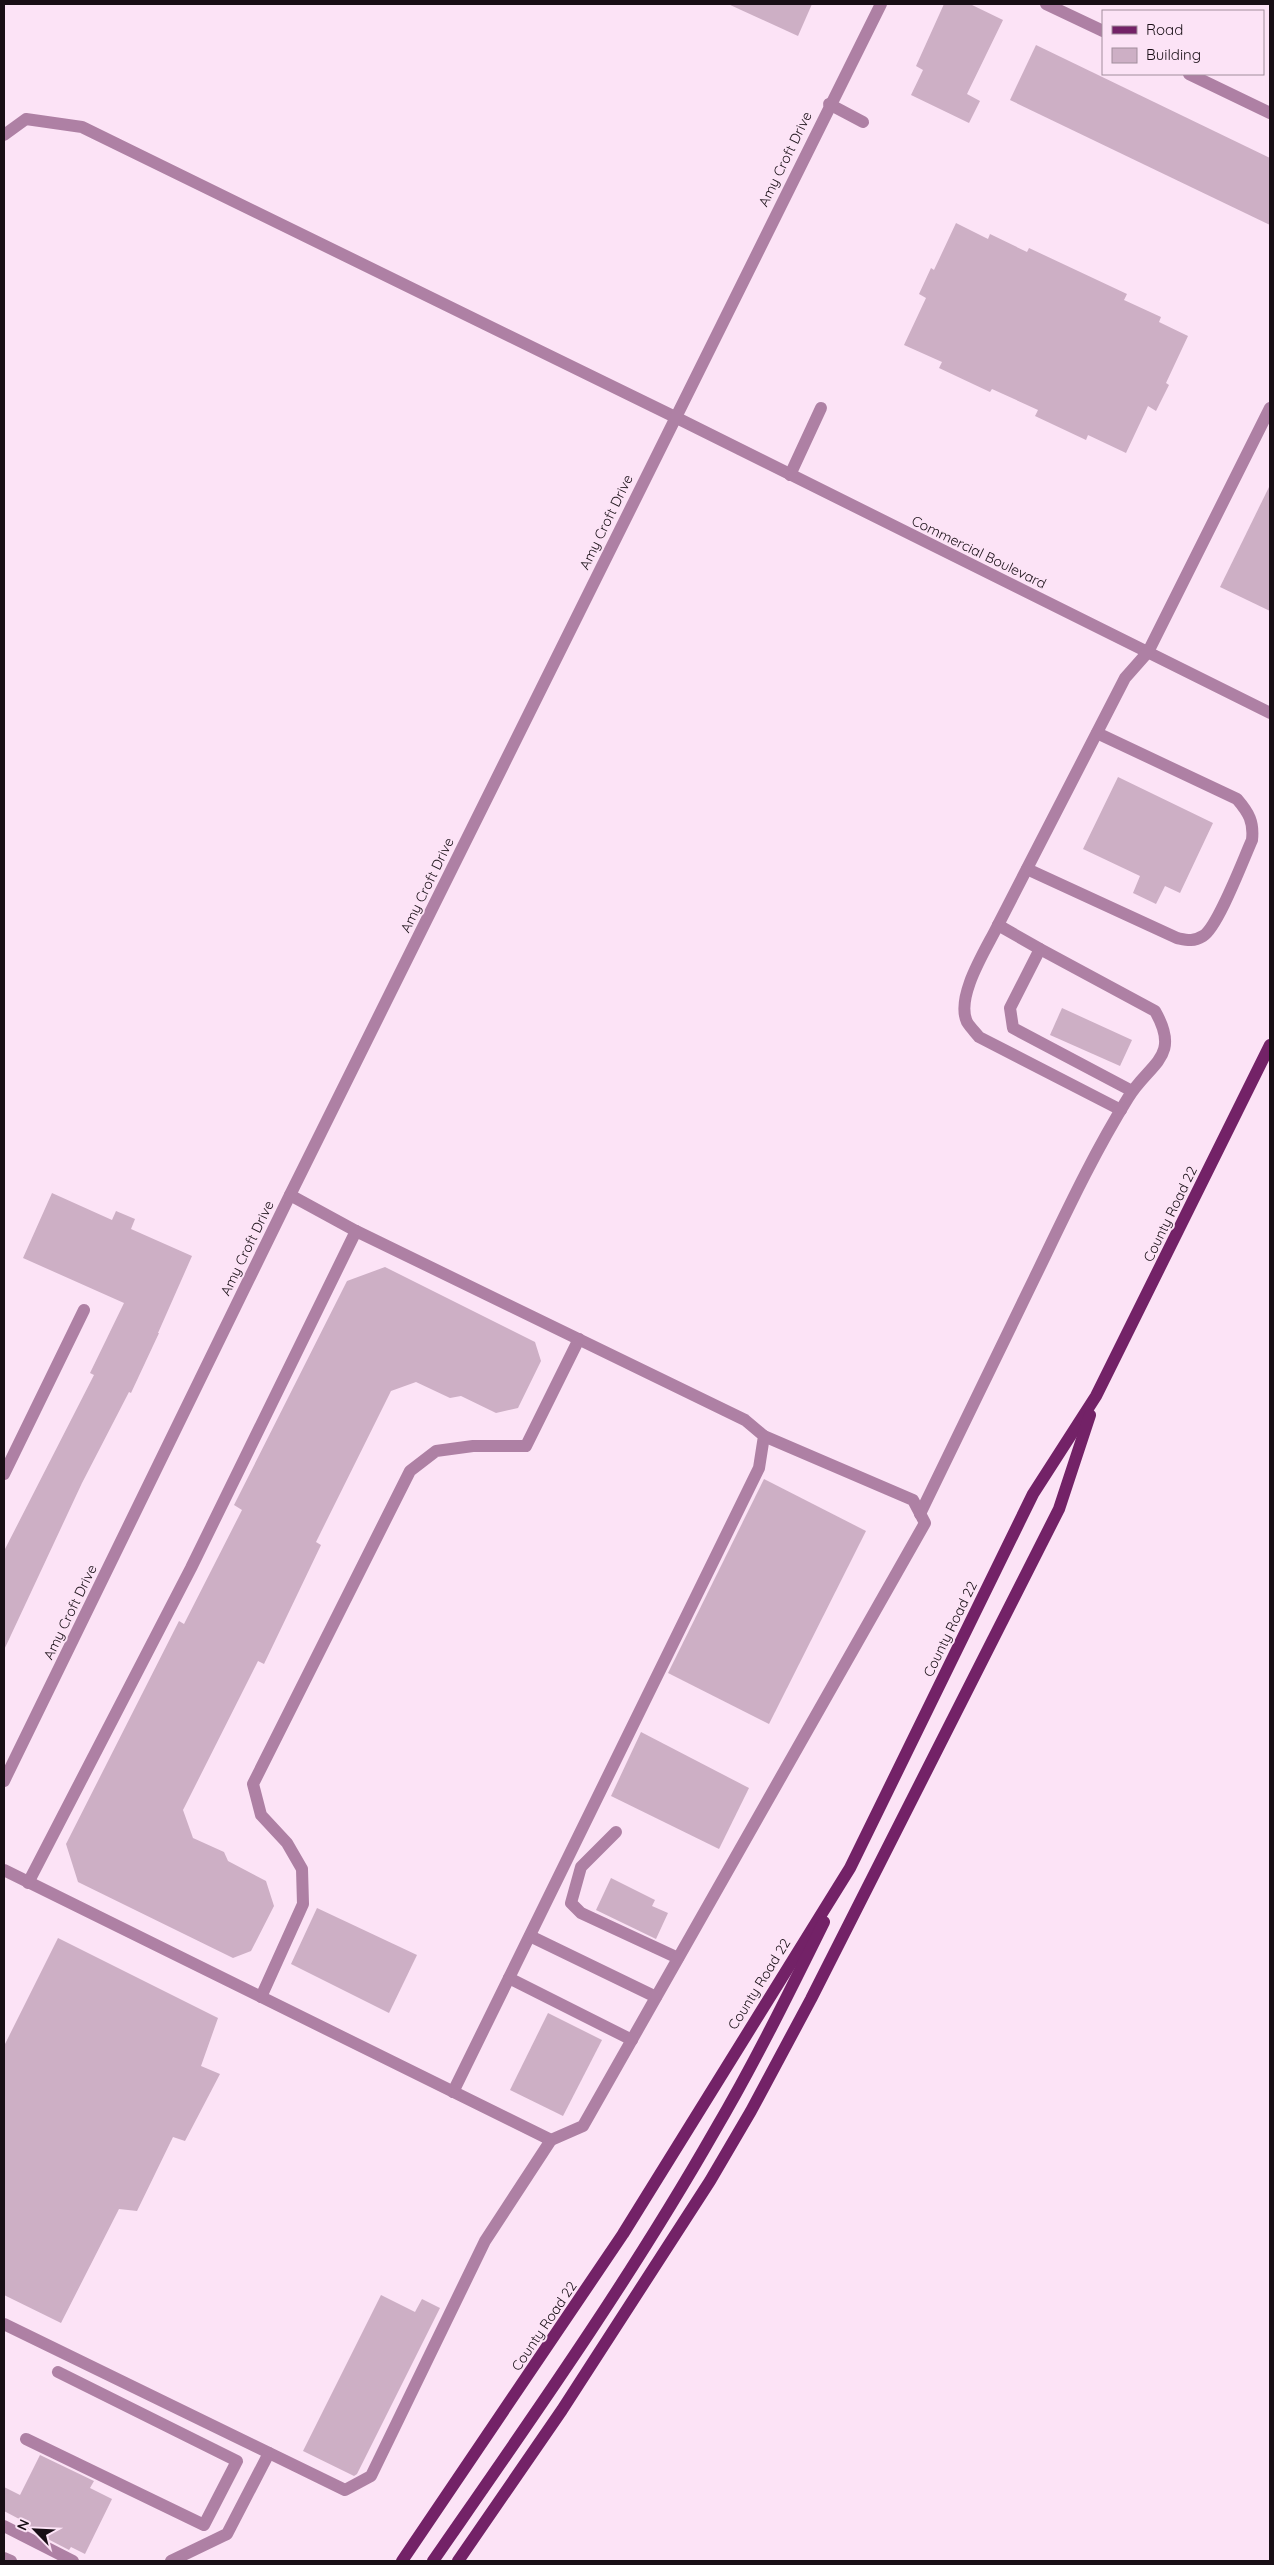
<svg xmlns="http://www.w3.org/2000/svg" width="1274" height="2565" font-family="Quicksand,sans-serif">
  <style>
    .building { fill: #cdafc5 }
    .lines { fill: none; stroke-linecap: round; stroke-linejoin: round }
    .minor { stroke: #ae80a4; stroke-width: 12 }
    .major { stroke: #732267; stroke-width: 12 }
    .labels { text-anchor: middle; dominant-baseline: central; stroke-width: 4; stroke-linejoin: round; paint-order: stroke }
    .street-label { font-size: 14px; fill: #180e15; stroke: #fce3f6 }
  </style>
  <rect width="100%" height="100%" fill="#fce3f6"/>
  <g class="building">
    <path d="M728 4H812L798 36Z"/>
    <path d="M944 4H970L1003 20 967 94 980 101 969 123 911 95 923 70 916 66Z"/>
    <path d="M1036 45 1270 158V225L1010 100Z"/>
    <path d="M956 223 988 239 990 234 1027 252 1029 248 1127 294 1124 300 1161 317 1159 322 1188 336 1166 383 1169 385 1156 411 1148 406 1126 453 1088 435 1086 440 1035 416 1038 410 992 389 990 392 939 368 942 362 904 345 926 298 919 294 931 268 934 270Z"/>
    <path d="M1270 485V611L1220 587Z"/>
    <path d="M1118 777 1213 823 1180 893 1165 886 1156 904 1133 893 1140 876 1083 849Z"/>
    <path d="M1062 1008 1132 1040 1120 1066 1050 1035Z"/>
    <path d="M52 1193 112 1220 116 1211 135 1219 131 1229 192 1256 158 1333H159L131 1393 129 1392 82 1483 4 1650V1551L94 1375 90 1373 124 1303 23 1258Z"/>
    <path d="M385 1267 535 1342 541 1361 518 1408 496 1413 461 1396 450 1398 416 1382 391 1391 316 1542 321 1545 264 1664 258 1661 183 1810 193 1838 224 1852 228 1861 266 1881 274 1906 251 1951 233 1958 78 1882 66 1844 179 1621 184 1624 242 1510 234 1505 347 1281Z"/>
    <path d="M764 1479 866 1531 769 1724 668 1673Z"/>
    <path d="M641 1732 749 1788 719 1849 611 1796Z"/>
    <path d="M611 1878 655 1900 652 1906 668 1913 656 1939 596 1910Z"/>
    <path d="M317 1908 417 1955 389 2013 291 1964Z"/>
    <path d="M58 1938 218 2018 201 2066 220 2074 185 2141 173 2137 137 2211 119 2209 61 2323 4 2295V2046Z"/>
    <path d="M548 2013 602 2040 563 2116 510 2090Z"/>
    <path d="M381 2295 415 2312 422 2299 440 2308 357 2474 354 2476 303 2451Z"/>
    <path d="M40 2455 94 2481 90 2488 112 2499 85 2554 71 2547 69 2550 19 2524 21 2520 4 2511V2487L20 2495Z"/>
  </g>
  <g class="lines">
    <g class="minor">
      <path d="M1046 4 1103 31"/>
      <path d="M1189 74 1270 113"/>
      <path d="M829 104 863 122"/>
      <path d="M4 135 26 119 82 127 675 417 1270 713"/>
      <path d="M790 475 821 408"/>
      <path d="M1027 869 1177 938C1187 940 1193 942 1203 936 1218 927 1243 860 1252 840 1254 822 1249 813 1237 799L1097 733"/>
      <path d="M998 925C987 948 955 996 967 1022 970 1027 975 1032 979 1037L1121 1110"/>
      <path d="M1040 949 1010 1008 1013 1028 1132 1091"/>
      <path d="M290 1195 356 1231 745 1420 764 1436 759 1468 453 2092"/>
      <path d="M4 1474 84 1310"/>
      <path d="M920 1514C958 1436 996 1357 1034 1279 1064 1217 1092 1156 1128 1098 1149 1063 1182 1058 1155 1011L1040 949 998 925 1125 678 1148 652 1270 408"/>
      <path d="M4 1781 290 1195 881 4"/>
      <path d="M616 1832 581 1867 571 1903 581 1913 678 1958"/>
      <path d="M4 1870 551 2140 485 2241 371 2476 345 2490 4 2324"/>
      <path d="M28 1883 191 1568 356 1231"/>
      <path d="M530 1936 656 1997"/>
      <path d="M509 1978 632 2040"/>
      <path d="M261 1997 303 1904 302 1869 287 1843 261 1815 253 1784 410 1471 436 1451 473 1446H526L579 1339"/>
      <path d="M551 2140 583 2126 925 1523 913 1500 764 1436"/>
      <path d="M26 2439 204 2525 237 2461 58 2372"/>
      <path d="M4 2526 73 2561"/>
      <path d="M4 2558 11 2561"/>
      <path d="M171 2561 227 2534 269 2453"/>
    </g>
    <g class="major">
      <path d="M402 2561 623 2234 850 1868 1033 1494 1096 1396 1270 1045"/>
      <path d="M433 2561C530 2421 629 2281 714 2132 754 2064 789 1993 824 1922"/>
      <path d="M458 2561 562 2410 710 2181 751 2111 811 1999 1059 1509 1090 1415"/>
    </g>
  </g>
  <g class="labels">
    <g class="street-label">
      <text transform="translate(785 159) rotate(-64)">Amy Croft Drive</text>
      <text transform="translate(606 522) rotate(-64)">Amy Croft Drive</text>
      <text transform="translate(979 552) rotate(26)">Commercial Boulevard</text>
      <text transform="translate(427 885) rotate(-64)">Amy Croft Drive</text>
      <text transform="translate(1170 1214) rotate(-64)">County Road 22</text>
      <text transform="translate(247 1248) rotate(-64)">Amy Croft Drive</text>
      <text transform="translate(70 1612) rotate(-64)">Amy Croft Drive</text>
      <text transform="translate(950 1629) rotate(-64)">County Road 22</text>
      <text transform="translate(759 1984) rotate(-58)">County Road 22</text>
      <text transform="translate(544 2326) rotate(-56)">County Road 22</text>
    </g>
  </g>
  <rect width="1274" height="2565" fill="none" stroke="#180e15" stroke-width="10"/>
  <rect x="1102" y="10" width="162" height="65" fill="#fce3f6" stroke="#a18e9c"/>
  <rect x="1112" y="26" width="25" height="8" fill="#732267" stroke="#a18e9c"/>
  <text x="1146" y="35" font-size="15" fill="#180e15">Road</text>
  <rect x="1112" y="48" width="25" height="15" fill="#cdafc5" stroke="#a18e9c"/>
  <text x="1146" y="60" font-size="15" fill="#180e15">Building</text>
  <g transform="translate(35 2530) rotate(294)" stroke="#fce3f6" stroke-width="4" paint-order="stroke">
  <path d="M0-4L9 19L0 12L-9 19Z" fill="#180e15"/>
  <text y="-8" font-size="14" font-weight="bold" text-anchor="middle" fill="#180e15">N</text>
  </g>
</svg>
